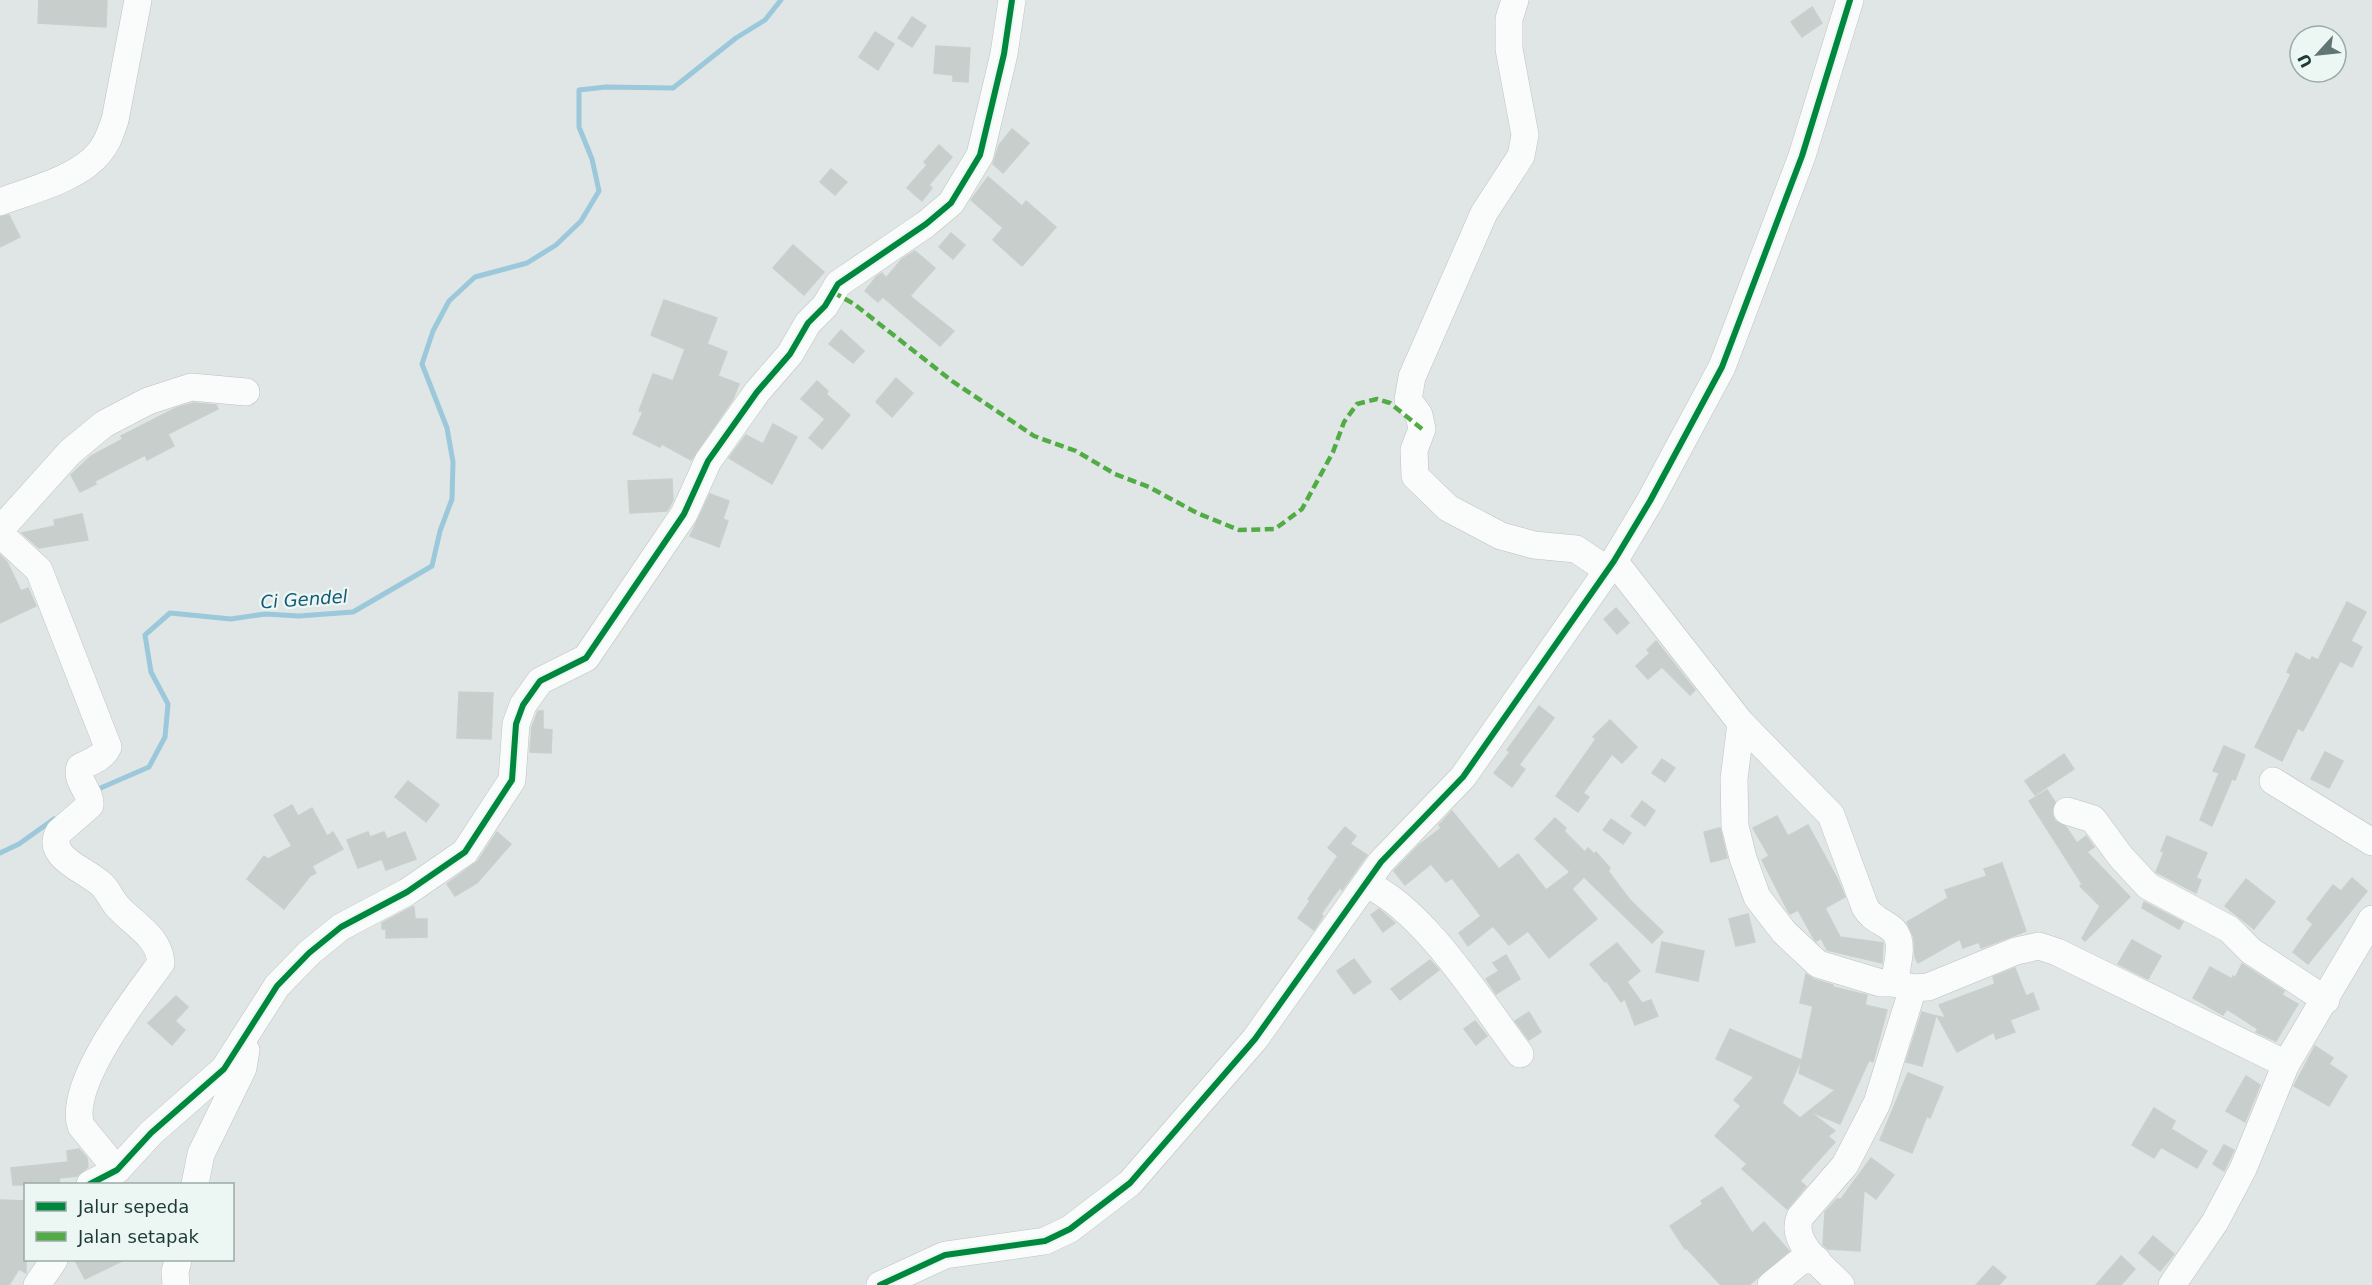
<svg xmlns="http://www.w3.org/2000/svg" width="2372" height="1285" font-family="'DejaVu Sans',sans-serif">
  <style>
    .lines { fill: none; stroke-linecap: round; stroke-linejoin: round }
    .stream { stroke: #9bc8da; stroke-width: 5 }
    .building { fill: #c7cecb; stroke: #c8cfce; stroke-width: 1.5 }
    .minor-casing { stroke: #bdc3c2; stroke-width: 28 }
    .minor { stroke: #fafbfb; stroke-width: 27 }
    .quiet { stroke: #52ac45; stroke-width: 4.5; stroke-dasharray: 9 4.5; stroke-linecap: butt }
    .cycleway-casing { stroke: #ecf7f3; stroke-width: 10 }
    .cycleway { stroke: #00873e; stroke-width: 6 }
    .labels { text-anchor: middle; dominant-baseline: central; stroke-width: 4.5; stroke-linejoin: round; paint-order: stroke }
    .water-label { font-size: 18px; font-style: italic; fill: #135a7a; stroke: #ecf7f3 }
  </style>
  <rect width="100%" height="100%" fill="#e0e6e5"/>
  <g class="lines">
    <g class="stream">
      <path d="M96 790 149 767 165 737 168 704 151 672 145 635 170 613 231 619 265 614 299 616 353 612 432 566 440 531 452 499 453 462 447 428 422 364 433 331 449 301 475 277 527 263 556 245 581 221 599 191 592 159 579 127V90L606 87 673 88 736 38 765 20 781 0"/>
      <path d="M0 853 19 844 54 819"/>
    </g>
  </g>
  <g class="building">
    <path d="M39 0H107L106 27 38 23Z"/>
    <path d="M1812 7 1822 23 1802 37 1791 22Z"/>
    <path d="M912 17 926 26 912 47 898 38Z"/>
    <path d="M875 32 894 44 878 70 859 57Z"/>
    <path d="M936 46 970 48 968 82 953 81V75L934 73Z"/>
    <path d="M1012 129 1029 143 1003 173 993 164 999 145Z"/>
    <path d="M939 145 952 157 929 185 932 188 922 201 907 188 927 165 924 162Z"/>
    <path d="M831 169 847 182 835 195 820 182Z"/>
    <path d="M988 177 1022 206 1026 201 1056 227 1022 266 993 240 1003 228 971 200Z"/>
    <path d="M9 215 20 237 0 247V217Z"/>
    <path d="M951 233 965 245 953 259 939 247Z"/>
    <path d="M793 245 824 272 804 295 773 268Z"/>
    <path d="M915 251 935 268 910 296 954 331 940 346 883 297 878 302 865 291 877 276 882 273 886 278 902 259Z"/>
    <path d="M664 300 717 318 707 344 727 352 718 376 739 384 733 399 691 460 662 444 660 447 633 434 643 412 639 411 653 374 673 381 685 349 651 335Z"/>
    <path d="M841 330 864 351 853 363 829 344Z"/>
    <path d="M896 378 913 393 892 417 876 402Z"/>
    <path d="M817 381 828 391 826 394 850 415 822 449 809 438 825 419 801 399Z"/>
    <path d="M193 403 216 405 218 409 168 434 174 446 147 460 145 455 95 481 96 484 80 492 71 475 91 456 123 439 121 436 176 408Z"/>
    <path d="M773 424 797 437 772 484 729 458 746 435 763 444Z"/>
    <path d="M672 479 673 500 667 511 630 513 628 481Z"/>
    <path d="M710 494 729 501 723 519 728 521 719 547 690 536Z"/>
    <path d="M82 514 88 540 39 548 22 533 55 526 54 520Z"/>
    <path d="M0 555 7 562 21 591 28 588 36 606 0 623Z"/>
    <path d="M2347 602 2366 612 2351 641 2362 647 2352 667 2340 661 2303 731 2298 728 2282 761 2255 747 2291 674 2287 672 2296 653 2310 661 2312 657 2318 660Z"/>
    <path d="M1616 608 1629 623 1617 634 1604 619Z"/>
    <path d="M1656 641 1695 690 1690 695 1662 667 1648 679 1636 666 1650 653 1647 650Z"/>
    <path d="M459 692 493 693 491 739 457 738Z"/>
    <path d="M1539 706 1554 718 1519 765 1525 769 1512 787 1494 773 1510 752 1507 750Z"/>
    <path d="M538 711H543V729L552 730 551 753 530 752 532 727Z"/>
    <path d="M1610 720 1637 747 1622 763 1612 754 1583 793 1589 797 1578 812 1556 796 1596 739 1593 737Z"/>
    <path d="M2224 746 2245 755 2235 780 2232 779 2212 826 2200 820 2219 773 2213 771Z"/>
    <path d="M2325 752 2343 761 2329 788 2311 779Z"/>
    <path d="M2064 754 2074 769 2035 795 2025 781Z"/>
    <path d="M1662 759 1675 768 1665 782 1652 773Z"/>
    <path d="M408 781 439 805 426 822 395 797Z"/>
    <path d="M2047 790 2055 802 2052 814 2055 821 2066 827 2077 843 2086 836 2094 847 2087 852 2130 897 2085 941 2082 938 2100 906 2080 886 2082 884 2029 801Z"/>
    <path d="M1642 801 1655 811 1645 826 1631 816Z"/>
    <path d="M292 805 298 816 312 808 327 836 333 832 343 849 312 866 316 873 310 876 284 909 247 879 264 856 268 859 292 846 274 815Z"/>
    <path d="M1452 811 1499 869 1518 854 1546 890 1570 872 1535 839 1555 818 1566 828 1564 831 1585 852 1588 848 1594 854 1596 852 1610 868 1608 871 1630 900 1663 932 1652 943 1584 877 1572 889 1597 919 1549 958 1528 931 1509 945 1493 926 1468 946 1459 933 1481 916 1452 878 1446 882 1431 864 1405 885 1394 871 1419 845 1441 828 1439 825Z"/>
    <path d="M1777 816 1788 836 1808 825 1838 880 1845 897 1825 908 1840 937 1883 943 1882 963 1827 950 1821 938 1816 941 1814 939 1798 910 1790 914 1788 911 1762 860 1769 856 1753 828Z"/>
    <path d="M1611 819 1631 833 1623 844 1603 830Z"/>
    <path d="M1345 827 1356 836 1350 844 1367 855 1342 890 1340 887 1321 914 1323 916 1314 930 1298 918 1310 901 1308 899 1338 856 1328 848Z"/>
    <path d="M1720 828 1727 858 1711 862 1704 832Z"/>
    <path d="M368 832 370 837 384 832 387 839 405 832 416 859 386 870 382 859 358 868 347 840Z"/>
    <path d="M497 832 511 844 477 883 455 896 447 884 478 861Z"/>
    <path d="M2167 836 2207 853 2196 878 2201 880 2196 893 2156 872 2164 852 2161 851Z"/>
    <path d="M2002 863 2026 931 1981 948 1979 942 1963 948 1960 939 1918 963 1915 957 1914 938 1907 922 1948 898 1945 890 1987 876 1984 869Z"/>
    <path d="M2352 878 2367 891 2308 964 2293 952 2313 924 2307 919 2333 885 2341 891Z"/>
    <path d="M2246 879 2275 902 2254 929 2225 906Z"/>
    <path d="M2144 902 2183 922 2179 929 2142 908Z"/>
    <path d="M412 907H414L415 919H427V937L386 938V929H382V923Z"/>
    <path d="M1379 909 1395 923 1383 932 1371 915Z"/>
    <path d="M1748 914 1755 942 1736 946 1729 919Z"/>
    <path d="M2132 940 2161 956 2148 979 2118 964Z"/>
    <path d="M1662 942 1704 951 1698 981 1656 972Z"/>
    <path d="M1617 943 1640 971 1627 982 1642 1003 1651 1000 1658 1016 1635 1025 1625 999 1621 1002 1606 980 1605 982 1590 964Z"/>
    <path d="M1506 955 1520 979 1496 994 1486 979 1499 971 1493 963Z"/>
    <path d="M1354 959 1371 982 1354 994 1337 971Z"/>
    <path d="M1430 960 1439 970 1400 1000 1391 989Z"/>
    <path d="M2242 964 2284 991 2282 995 2298 1004 2276 1041 2256 1032 2258 1029 2227 1009 2223 1015 2193 998 2210 967 2232 979 2233 976 2235 978Z"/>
    <path d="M2015 968 2026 996 2033 993 2039 1009 2010 1020 2015 1032 1996 1039 1994 1032 1957 1052 1937 1016 1946 1018 1939 1005 1995 984 1993 977Z"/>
    <path d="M1806 974 1813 979 1833 985V987L1867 995 1865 1005 1887 1010 1873 1062 1869 1060 1840 1124 1809 1111 1835 1090 1799 1073 1813 1006 1800 1003Z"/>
    <path d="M176 996 188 1007 175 1021 185 1030 172 1045 148 1023Z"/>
    <path d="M1529 1012 1541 1032 1529 1040 1515 1021Z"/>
    <path d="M1922 1012 1936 1016 1922 1066 1906 1062Z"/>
    <path d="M1475 1021 1487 1036 1476 1045 1464 1029Z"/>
    <path d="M1730 1029 1801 1060 1782 1103 1800 1118 1809 1111 1835 1131 1828 1136 1835 1142 1800 1181 1806 1186 1787 1209 1742 1169 1747 1164 1715 1136 1741 1106 1734 1100 1754 1077 1716 1059Z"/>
    <path d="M2315 1046 2333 1058 2329 1064 2347 1076 2329 1106 2294 1086Z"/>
    <path d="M1908 1073 1943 1087 1930 1118 1927 1116 1912 1153 1880 1140Z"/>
    <path d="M2246 1076 2260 1085 2245 1122 2226 1111Z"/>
    <path d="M2154 1108 2175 1121 2171 1129 2207 1151 2197 1168 2161 1147 2154 1158 2132 1145Z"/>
    <path d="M2224 1145 2234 1150 2224 1171 2213 1164Z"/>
    <path d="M79 1149 87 1158 88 1167 77 1176 59 1178 60 1185H13L11 1168 68 1162 67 1151Z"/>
    <path d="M1871 1158 1894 1175 1876 1199 1864 1190 1860 1251 1828 1249 1823 1245 1825 1212 1837 1199H1841Z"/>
    <path d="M1722 1187 1752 1233 1764 1222 1789 1251 1749 1285H1721L1686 1248 1685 1249 1670 1226 1703 1204 1701 1201Z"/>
    <path d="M0 1200 26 1201V1273L19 1269 9 1285H0Z"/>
    <path d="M2153 1236 2174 1254 2160 1271 2139 1253Z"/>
    <path d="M2121 1256 2135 1269 2121 1285H2096Z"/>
    <path d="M75 1260H124L85 1279Z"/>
    <path d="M1993 1266 2006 1277 1999 1285H1976Z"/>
  </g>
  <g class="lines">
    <defs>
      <g id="minor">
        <path d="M1515 0 1509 19V49L1525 135 1521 156 1484 213 1412 377 1408 400 1419 415 1422 429 1414 450 1415 476 1448 508 1501 536 1534 545 1576 549 1607 570"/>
        <path d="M0 202C31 190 78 179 99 153 108 143 111 131 115 120L138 0"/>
        <path d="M0 530 70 452 104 424 148 401 191 387 246 392"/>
        <path d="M0 534 39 570 108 747C103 758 90 762 80 767 75 781 91 791 90 805L59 832C44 859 91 871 104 887 109 893 112 900 117 906 134 925 159 936 161 963 137 996 67 1084 81 1126L117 1170"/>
        <path d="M1614 561 1741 723 1734 779 1735 826 1743 858 1757 897 1784 932 1818 964 1881 983H1894L1913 988 1928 987 2016 951 2039 946 2057 952 2286 1064"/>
        <path d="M1741 723 1831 815 1865 907C1872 920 1884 921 1894 931 1905 943 1896 969 1894 983"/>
        <path d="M2273 781 2372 842"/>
        <path d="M2067 811 2093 819 2121 857 2148 886 2229 929 2251 951 2326 1000"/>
        <path d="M1366 884C1423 908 1482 1003 1520 1054"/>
        <path d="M90 1184 117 1170 151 1133 224 1069 277 986 309 953 341 927 407 892 465 852 512 780 516 724 523 705 540 681 586 658 684 514 708 461 757 392 790 354 808 323 825 306 838 284 926 224 951 203 980 155 1004 54 1012 0"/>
        <path d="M195 1184 201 1154 243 1068 246 1050"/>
        <path d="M37 1285 54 1260"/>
        <path d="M176 1285 175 1272 178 1260"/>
        <path d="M880 1285 945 1255 1045 1241 1070 1229 1130 1183 1255 1039 1381 862 1463 777 1614 561 1650 501 1722 367 1802 156 1850 0"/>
        <path d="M1771 1285 1802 1260H1817"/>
        <path d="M1841 1285C1825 1268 1789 1243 1800 1217L1845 1165 1877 1103 1913 988"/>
        <path d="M2172 1285 2215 1222 2243 1169 2286 1064 2372 919"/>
      </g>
    </defs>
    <use href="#minor" class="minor-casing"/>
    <use href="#minor" class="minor"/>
    <path class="quiet" d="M833 292 854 304 952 381 1034 436 1076 451 1115 474 1149 487 1197 513 1239 530 1275 529 1302 509 1333 452 1344 422 1357 404 1377 399 1390 403 1422 429"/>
    <defs>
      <g id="cycleway">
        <path d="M90 1184 117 1170 151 1133 224 1069 277 986 309 953 341 927 407 892 465 852 512 780 516 724 523 705 540 681 586 658 684 514 708 461 757 392 790 354 808 323 825 306 838 284 926 224 951 203 980 155 1004 54 1012 0"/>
        <path d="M880 1285 945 1255 1045 1241 1070 1229 1130 1183 1255 1039 1381 862 1463 777 1614 561 1650 501 1722 367 1802 156 1850 0"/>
      </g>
    </defs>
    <use href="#cycleway" class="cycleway-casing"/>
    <use href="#cycleway" class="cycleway"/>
  </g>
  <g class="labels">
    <g class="water-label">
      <text transform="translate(304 599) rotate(-4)">Ci Gendel</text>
    </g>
  </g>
  <rect x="24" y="1183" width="210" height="78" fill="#ecf7f3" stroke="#99aba8" stroke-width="1.5"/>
  <rect x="36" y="1202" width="30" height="9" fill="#00873e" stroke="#99aba8" stroke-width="1.5"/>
  <text x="78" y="1213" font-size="18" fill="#1d3a37">Jalur sepeda</text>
  <rect x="36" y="1232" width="30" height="9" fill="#52ac45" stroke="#99aba8" stroke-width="1.5"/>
  <text x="78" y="1243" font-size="18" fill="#1d3a37">Jalan setapak</text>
  <g transform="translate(2318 54) rotate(243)"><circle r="28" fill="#ecf7f3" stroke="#99aba8" stroke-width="1.5"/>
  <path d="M0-4.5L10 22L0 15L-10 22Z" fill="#617674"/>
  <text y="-9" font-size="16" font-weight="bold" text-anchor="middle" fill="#1d3a37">U</text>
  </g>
</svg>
